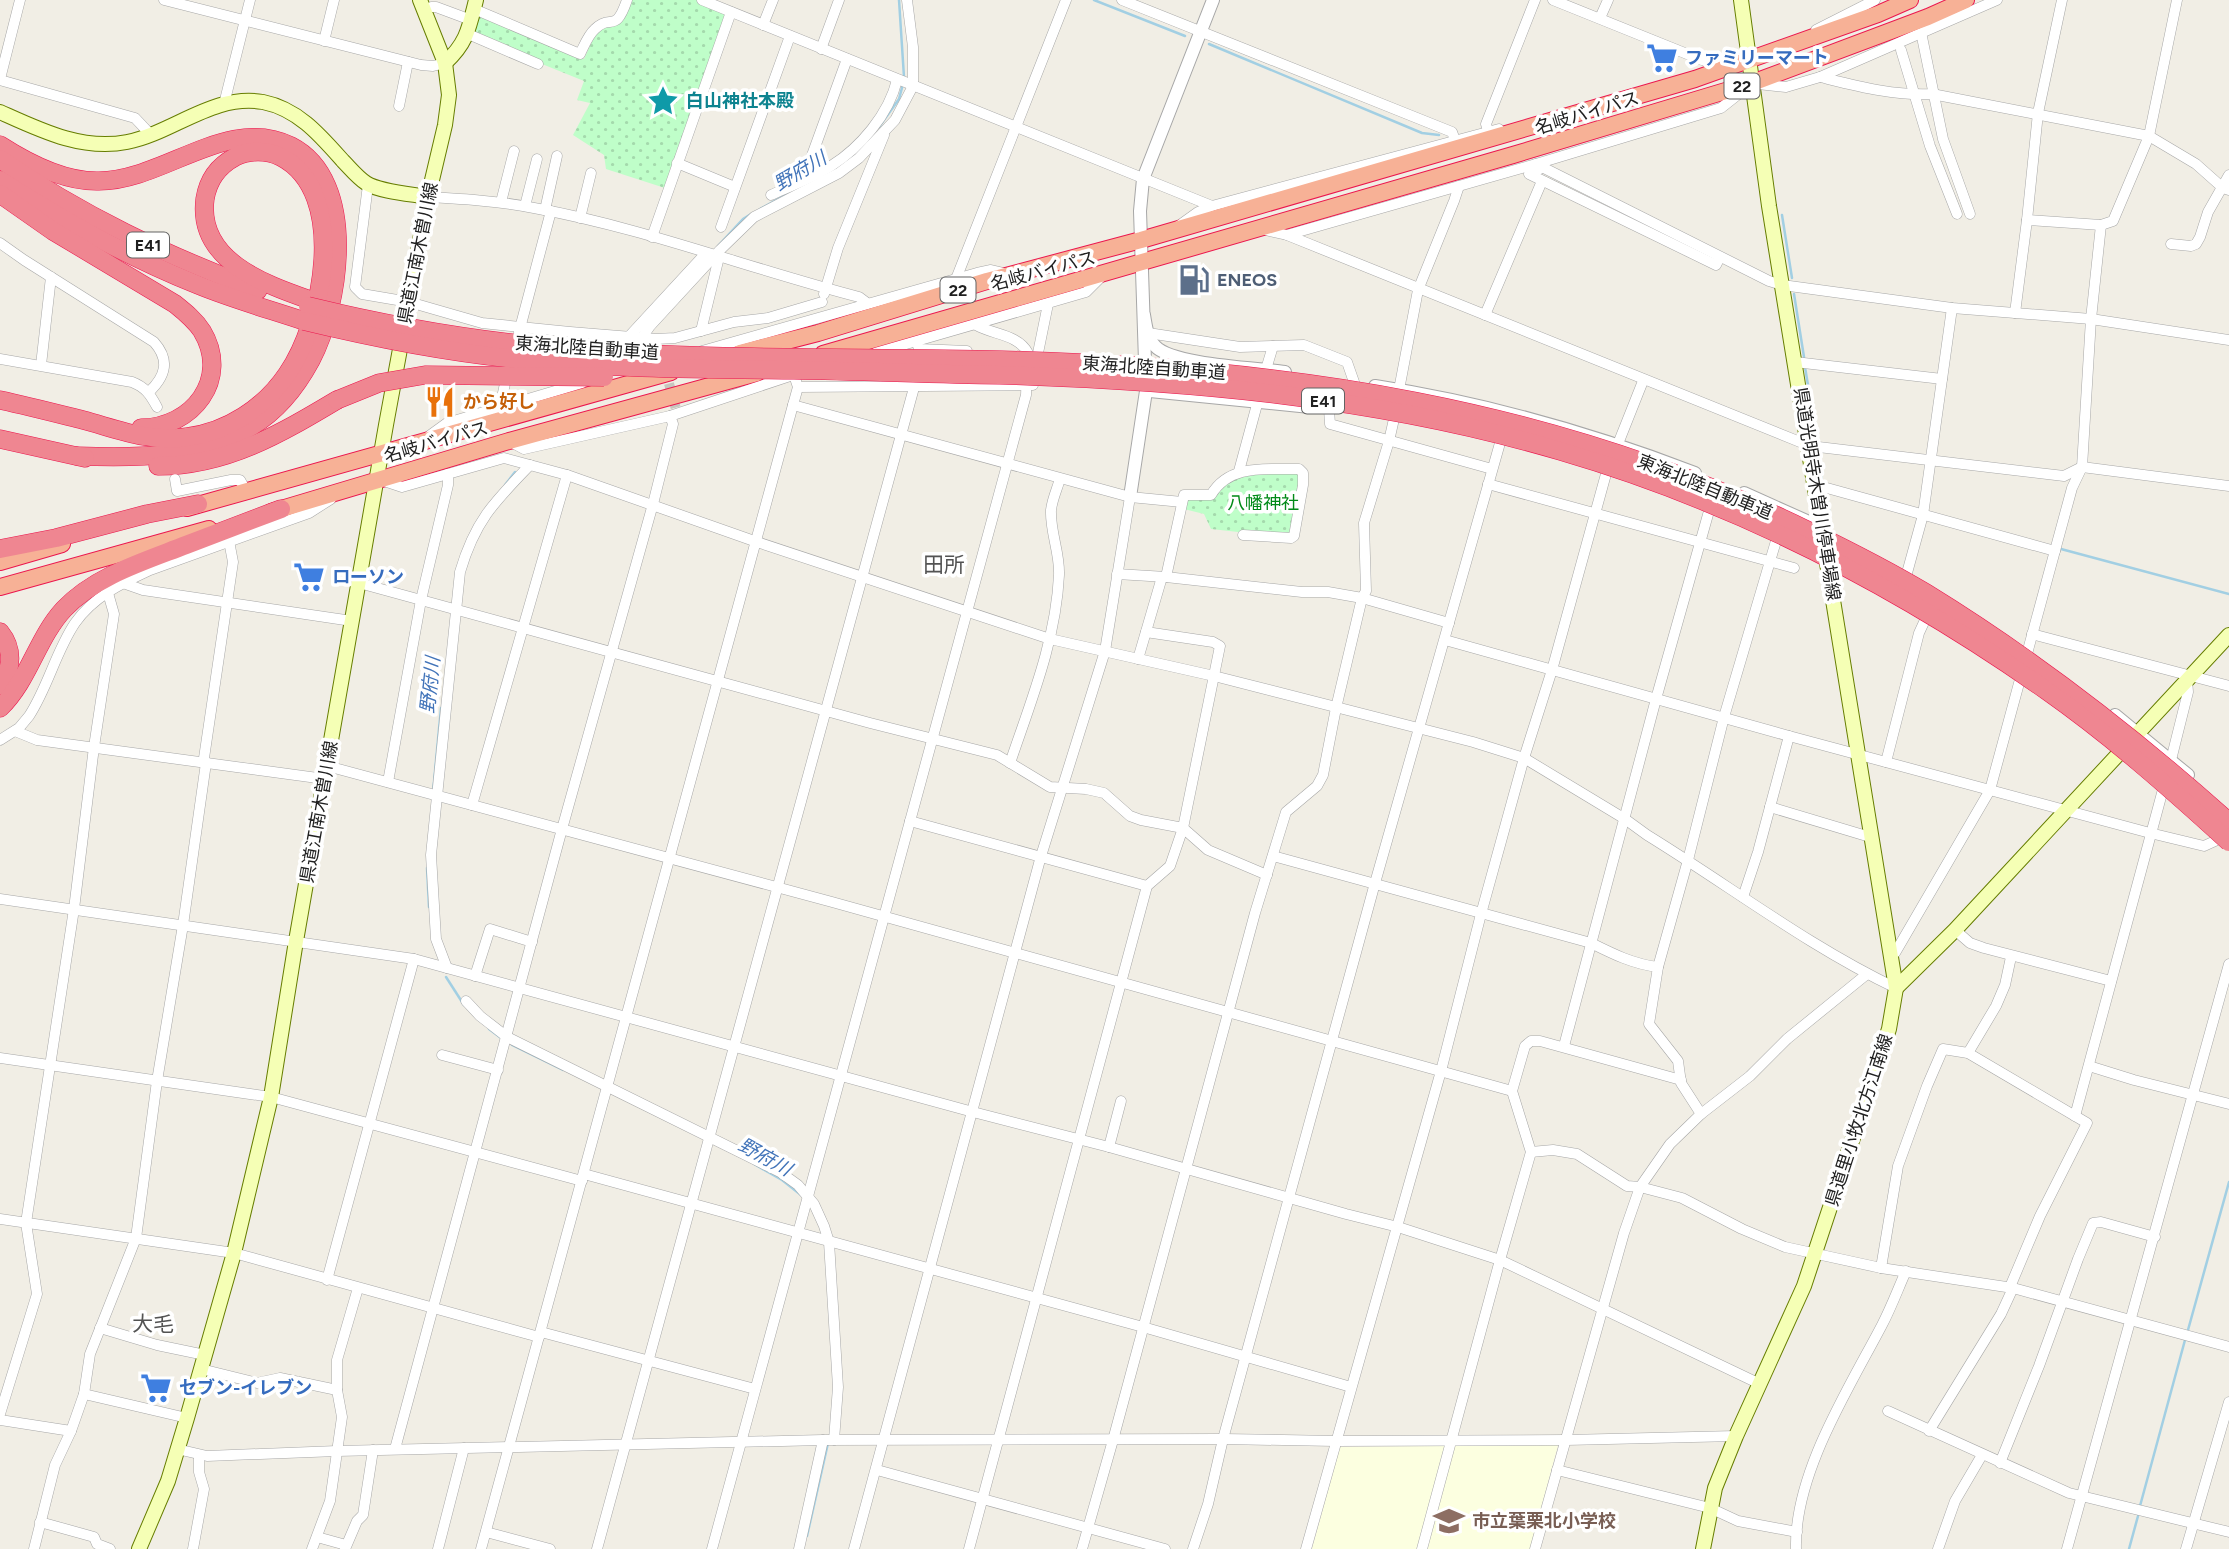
<svg xmlns="http://www.w3.org/2000/svg" width="2229" height="1549" font-family="Figtree,'Noto Sans JP',sans-serif">
  <style>
    .education { fill: #fcffe0 }
    .park { fill: url(#park-dots) }
    .lines { fill: none; stroke-linecap: round; stroke-linejoin: round }
    .stream { stroke: #a2cfe3; stroke-width: 2.5 }
    .minor-tunnel { stroke: #c7c5be; stroke-width: 10; stroke-dasharray: 10 5; stroke-linecap: butt }
    .minor-casing { stroke: #a7a7a7; stroke-width: 11 }
    .tertiary-casing { stroke: #a7a7a7; stroke-width: 14 }
    .secondary-casing { stroke: #667d00; stroke-width: 16 }
    .trunk-casing { stroke: #eb164e; stroke-width: 18 }
    .motorway-casing { stroke: #eb164e; stroke-width: 19 }
    .minor { stroke: #fff; stroke-width: 10 }
    .tertiary { stroke: #fff; stroke-width: 12 }
    .secondary { stroke: #f5ffb5; stroke-width: 14 }
    .trunk { stroke: #f7b196; stroke-width: 16 }
    .motorway { stroke: #ef8691; stroke-width: 18 }
    .motorway-bridge-casing { stroke: #eb164e; stroke-width: 19; stroke-linecap: butt }
    .motorway-bridge { stroke: #ef8691; stroke-width: 18 }
    .labels { text-anchor: middle; dominant-baseline: central; stroke-width: 7; stroke-linejoin: round; paint-order: stroke }
    .shield { fill: #fff; stroke: #636363; stroke-width: 2 }
    .shield-label { font-size: 16px; font-weight: bold; fill: #202020 }
    .shop-label { font-size: 18px; font-weight: bold; fill: #366cbe; stroke: #fff; text-anchor: start }
    .culture-label { font-size: 18px; font-weight: bold; fill: #0d838f; stroke: #fff; text-anchor: start }
    .street-label { font-size: 18px; fill: #202020; stroke: #fff }
    .service-label { font-size: 18px; font-weight: bold; fill: #4e5e75; stroke: #fff; text-anchor: start }
    .food-label { font-size: 18px; font-weight: bold; fill: #c56008; stroke: #fff; text-anchor: start }
    .park-label { font-size: 18px; fill: #028a18; stroke: #fff }
    .education-label { font-size: 18px; font-weight: bold; fill: #785e54; stroke: #fff; text-anchor: start }
    .water-label { font-size: 19px; font-style: italic; fill: #4274b9; stroke: #fff }
    .quarter-label { font-size: 21px; fill: #535353; stroke: #fff }
  </style>
  <defs>
    <pattern id="park-dots" width="8" height="8" patternUnits="userSpaceOnUse" patternTransform="scale(1.75)"><rect width="8" height="8" fill="#bffec9"/><path d="M2 2h.1M6 6h.1" fill="none" stroke="#a4d9ac" stroke-width="1.8" stroke-linecap="round"/></pattern>
  </defs>
  <rect width="100%" height="100%" fill="#f1eee5"/>
  <path class="education" d="M1558 1445 1530 1549H1312L1340 1447Z"/>
  <g class="park">
    <path d="M628 0H697L726 10 668 189 606 169 604 155 573 135 590 103 577 100 584 81 468 34 473 14 584 59 597 30 617 21Z"/>
    <path d="M1299 469 1301 475 1291 538 1211 529 1204 514 1184 509V495H1211L1239 471Z"/>
  </g>
  <g class="lines">
    <g class="stream">
      <path d="M899 0 904 77"/>
      <path d="M1094 0 1185 36"/>
      <path d="M1209 44 1422 133 1439 135"/>
      <path d="M879 127 899 99 903 84"/>
      <path d="M760 209 800 187"/>
      <path d="M1782 215 1792 278"/>
      <path d="M718 246 743 219 751 214"/>
      <path d="M1794 294 1804 357"/>
      <path d="M1805 367 1817 440"/>
      <path d="M1818 452 1822 483"/>
      <path d="M505 485 515 472"/>
      <path d="M1825 490 1830 515"/>
      <path d="M2061 549 2229 594"/>
      <path d="M433 792 441 708"/>
      <path d="M427 868 429 907"/>
      <path d="M446 977 464 1005"/>
      <path d="M489 1029 501 1038"/>
      <path d="M512 1045 563 1070"/>
      <path d="M754 1164 782 1180 801 1195"/>
      <path d="M2188 1330 2229 1182"/>
      <path d="M2140 1506 2185 1340"/>
      <path d="M807 1536 828 1443"/>
      <path d="M2129 1549 2138 1516"/>
    </g>
    <path class="minor-tunnel" d="M665 369 676 409"/>
    <defs>
      <g id="minor">
        <path d="M164 0 421 65 433 66 445 63"/>
        <path d="M702 0 1212 206"/>
        <path d="M1122 0 1452 132 1455 140"/>
        <path d="M1553 0 1702 60 1738 59"/>
        <path d="M474 9 580 54C584 46 588 35 595 29 611 13 615 35 627 0"/>
        <path d="M424 10 431 7H436L471 20"/>
        <path d="M1600 18 1608 0"/>
        <path d="M763 25 773 0"/>
        <path d="M1816 30 1875 0"/>
        <path d="M468 34 538 64"/>
        <path d="M1922 37 1943 139 1970 214"/>
        <path d="M324 41 334 0"/>
        <path d="M821 49 839 0"/>
        <path d="M1901 50 1930 146 1957 214"/>
        <path d="M1820 77C1857 86 1894 96 1932 94L2149 136 2196 164 2223 188 2229 190"/>
        <path d="M0 79 20 0"/>
        <path d="M0 80 135 118 151 135"/>
        <path d="M1758 84 1786 87 1820 77 1997 0"/>
        <path d="M224 104 250 0"/>
        <path d="M399 106 408 62"/>
        <path d="M1488 131 1486 124 1535 0"/>
        <path d="M677 163 735 187"/>
        <path d="M1536 164 1769 281 1782 285 1952 308 2091 319 2229 340"/>
        <path d="M1542 168 1529 174 1716 265 1720 257"/>
        <path d="M803 180 847 59"/>
        <path d="M368 185 355 287 362 294 409 302 482 323 570 332 656 339 675 338 734 322 768 318 822 302"/>
        <path d="M771 195C791 186 812 178 831 166 860 148 889 114 897 80"/>
        <path d="M428 197C463 199 499 201 534 208 645 228 750 269 859 297L867 303"/>
        <path d="M501 202 514 151"/>
        <path d="M525 206 537 159"/>
        <path d="M545 210 557 156"/>
        <path d="M580 218 591 173"/>
        <path d="M2027 220 2101 225 2113 221 2149 136 2177 0"/>
        <path d="M721 227 790 36"/>
        <path d="M1177 227 1198 212 1212 206 1499 129"/>
        <path d="M1261 229 1287 235 1536 164 1721 108 1745 89"/>
        <path d="M1287 235 1810 446 2064 476 2082 467 2229 486"/>
        <path d="M652 237 731 12"/>
        <path d="M0 243 24 260 154 342C170 360 166 376 149 392"/>
        <path d="M2171 244 2191 246 2196 244 2200 237 2208 212 2229 175"/>
        <path d="M956 279 1066 0"/>
        <path d="M824 294 838 248 884 135"/>
        <path d="M2015 313 2027 220 2038 113 2062 0"/>
        <path d="M1485 315 1542 181"/>
        <path d="M701 331 719 257"/>
        <path d="M519 332 551 211"/>
        <path d="M1148 333 1240 347 1304 345 1347 362 1354 382"/>
        <path d="M623 343 706 253"/>
        <path d="M638 343 650 326 720 250 754 217 839 173 859 158 895 120 913 86V47L907 0"/>
        <path d="M918 346 919 349 967 351"/>
        <path d="M702 351 977 273 991 270 1004 273"/>
        <path d="M875 353 1086 292 1103 275"/>
        <path d="M1038 353 1048 304"/>
        <path d="M0 359 132 382C145 387 150 394 157 407"/>
        <path d="M1795 362 1942 379"/>
        <path d="M41 365 51 277"/>
        <path d="M1264 376 1273 346"/>
        <path d="M798 387 1033 385"/>
        <path d="M503 393 507 374"/>
        <path d="M1398 395 1418 290 1454 201 1459 186"/>
        <path d="M793 405 1130 497 1182 502"/>
        <path d="M1329 409 1330 424 1492 469"/>
        <path d="M429 436 447 423 582 383"/>
        <path d="M509 441 524 449 670 416 793 375"/>
        <path d="M1239 471 1259 397"/>
        <path d="M175 479 177 491 231 480H240L246 491"/>
        <path d="M381 480 402 487 504 458 567 475 757 542 1050 639 1214 676 1473 742 1524 758 1625 819 1647 835C1730 886 1808 946 1896 988"/>
        <path d="M1488 484 1794 568"/>
        <path d="M1816 485 2055 551"/>
        <path d="M1907 573 1923 515 1952 308"/>
        <path d="M1117 574 1166 577 1302 592H1328L1362 598 1449 623"/>
        <path d="M1166 577 1184 495H1211C1230 463 1267 470 1299 469L1303 473V485L1294 536 1291 538 1243 535"/>
        <path d="M123 583 143 590 352 621"/>
        <path d="M359 583 870 723 997 755 1050 787 1086 789 1104 793 1130 816 1141 820 1183 828 1220 646 1213 642 1146 632"/>
        <path d="M2032 634 2229 686"/>
        <path d="M1445 640 1789 736 2150 833 2204 846 2215 841"/>
        <path d="M1138 659 1162 577"/>
        <path d="M15 731 37 740 325 779"/>
        <path d="M0 740 19 728 29 716C48 687 56 651 75 623 93 597 122 583 150 570L309 513 331 499"/>
        <path d="M1886 762 1919 633 1925 620"/>
        <path d="M1010 763C1031 701 1056 640 1059 575 1060 553 1050 532 1051 510 1052 500 1057 489 1060 479"/>
        <path d="M2170 764 2188 692 2187 680"/>
        <path d="M327 766 832 902 1512 1091"/>
        <path d="M388 782 421 600 448 485V474"/>
        <path d="M472 805 567 475"/>
        <path d="M1770 807 1870 837"/>
        <path d="M910 821 1147 886"/>
        <path d="M1273 856 1591 943C1613 954 1633 964 1658 967"/>
        <path d="M1743 897 1758 852 1789 736"/>
        <path d="M0 899 414 959 973 1112 1109 1147 1346 1214 1398 1227 1500 1260 1760 1384"/>
        <path d="M1955 930 1970 943 1984 948 2111 981"/>
        <path d="M1890 954 1895 953 1990 790 2072 488 2082 467 2091 319 2101 225"/>
        <path d="M447 968 436 939 431 855 460 572C475 521 494 502 530 465"/>
        <path d="M475 976 490 929 532 942"/>
        <path d="M466 1001 480 1016 507 1037 780 1172 798 1185 814 1204 824 1226 829 1242 838 1387 834 1440"/>
        <path d="M1564 1046 1656 699 1709 511"/>
        <path d="M1968 1053 1996 1006 2005 985 2011 957"/>
        <path d="M442 1055 498 1070"/>
        <path d="M0 1058 271 1097 582 1181"/>
        <path d="M2089 1066 2134 1080 2229 1104"/>
        <path d="M1701 1114 1681 1083 1678 1061 1649 1024 1658 967 1688 860 1724 717 1776 541"/>
        <path d="M2075 1116 2165 782"/>
        <path d="M1109 1147 1121 1101"/>
        <path d="M1531 1152 1553 1150 1577 1154 1627 1186 1640 1187 1682 1198 1742 1229 1785 1247 1881 1268 2013 1288 2229 1347"/>
        <path d="M584 1174 1143 1327 1351 1387"/>
        <path d="M0 1219 234 1253 539 1337"/>
        <path d="M1881 1268 1898 1166 1927 1086 1943 1049 1968 1053 2087 1123 2040 1216 2010 1287"/>
        <path d="M327 1280 414 959"/>
        <path d="M100 1328 157 1345 205 1355"/>
        <path d="M541 1332 755 1389"/>
        <path d="M201 1369 257 1383 280 1378 337 1390"/>
        <path d="M84 1394 187 1418"/>
        <path d="M1888 1411 2069 1493 2229 1532"/>
        <path d="M0 1414 37 1294 26 1223 74 909 94 747 114 614 108 593"/>
        <path d="M0 1420 71 1431"/>
        <path d="M1929 1431 2001 1314 2013 1288"/>
        <path d="M177 1449 207 1456 337 1451 823 1440 1223 1439 1335 1441 1566 1440 1736 1436"/>
        <path d="M395 1449 562 829 653 504 673 424 670 416"/>
        <path d="M2000 1463 2039 1366 2078 1259 2093 1223 2101 1222 2155 1237"/>
        <path d="M877 1470 1165 1549"/>
        <path d="M1557 1470 1710 1508 1738 1521 1797 1532"/>
        <path d="M40 1522 94 1537 97 1544 110 1549"/>
        <path d="M486 1532 550 1549"/>
        <path d="M317 1537 346 1545"/>
        <path d="M34 1549 55 1465 71 1431 84 1394 90 1354 136 1238 157 1081 183 925 206 763 204 758 233 562 229 541"/>
        <path d="M193 1549 204 1489 199 1472V1455"/>
        <path d="M312 1549 330 1501 342 1417 337 1390V1360L358 1288"/>
        <path d="M345 1549 357 1521 363 1515 373 1450"/>
        <path d="M438 1549 464 1448"/>
        <path d="M481 1549 793 405 798 387 794 375"/>
        <path d="M597 1549 901 435 915 384 919 349"/>
        <path d="M712 1549 1026 395 1028 353C1018 334 993 335 976 325"/>
        <path d="M799 1549 823 1440"/>
        <path d="M854 1549 1041 856 1105 651 1130 497"/>
        <path d="M969 1549 1147 886 1170 866 1183 828 1208 850 1267 875"/>
        <path d="M1082 1549 1113 1440 1255 913 1286 812 1317 786 1323 775 1336 708 1362 598 1366 591 1364 523 1389 441 1396 410"/>
        <path d="M1193 1549 1208 1504 1223 1439 1375 883 1500 443"/>
        <path d="M1306 1549 1441 1071 1481 914 1524 758 1552 670 1606 474 1643 381"/>
        <path d="M1422 1549 1500 1260 1531 1152 1512 1091 1525 1046 1531 1041H1540L1681 1080"/>
        <path d="M1535 1549 1624 1233 1640 1187 1670 1144 1701 1114 1750 1076 1787 1039 1867 974"/>
        <path d="M1796 1549C1794 1474 1848 1390 1882 1325 1891 1308 1898 1289 1906 1271"/>
        <path d="M1938 1549 1955 1501 1982 1455"/>
        <path d="M2067 1549 2229 964"/>
        <path d="M2186 1549 2229 1402"/>
      </g>
      <g id="tertiary">
        <path d="M1144 315C1146 326 1147 338 1155 346 1172 365 1257 368 1285 372"/>
        <path d="M1375 386C1485 403 1591 433 1695 473"/>
        <path d="M1150 391 1310 407"/>
        <path d="M1744 493 1811 523"/>
        <path d="M1130 497 1146 391 1140 211 1143 179 1213 0"/>
        <path d="M2115 715 2188 775"/>
      </g>
      <g id="secondary">
        <path d="M445 63C467 43 469 28 476 0"/>
        <path d="M0 112C40 130 82 151 127 142 173 133 214 93 263 102 298 109 320 135 343 161 350 168 357 177 366 183 380 192 411 194 428 197"/>
        <path d="M1896 988 1955 930 2229 635"/>
        <path d="M139 1549 168 1481 187 1418 234 1253 271 1097 296 941 386 425 428 197 445 125 449 95 445 63 420 0"/>
        <path d="M1703 1549 1715 1488 1736 1436 1804 1286 1889 1029 1896 988 1769 206 1741 0"/>
      </g>
      <g id="trunk">
        <path d="M740 353 818 333 987 281 1141 240 1695 79 1878 14 1910 0"/>
        <path d="M823 354 1513 155 1752 83 1928 17 1966 0"/>
        <path d="M187 508 671 372"/>
        <path d="M271 512 509 441 757 373"/>
        <path d="M0 562 62 544"/>
        <path d="M0 587 209 529"/>
      </g>
      <g id="motorway">
        <path d="M0 145C28 163 65 182 99 181 163 181 229 114 291 146 359 181 340 305 311 360 297 386 277 411 252 426 199 459 137 458 77 456"/>
        <path d="M0 159C82 216 166 255 258 290"/>
        <path d="M0 180C63 221 128 257 198 285 232 299 268 309 304 321"/>
        <path d="M0 194 53 231 175 304C185 312 195 320 202 331 231 379 192 428 141 428"/>
        <path d="M0 400C28 406 55 413 83 420 117 429 150 443 187 437 227 432 264 408 287 374 323 323 349 192 281 157 267 150 249 150 235 157 218 166 208 180 205 199 197 260 264 284 310 300"/>
        <path d="M0 439 85 458"/>
        <path d="M158 466C226 466 280 434 337 400"/>
        <path d="M0 549 56 538 147 514 198 504"/>
        <path d="M0 632C13 648 13 669 0 685"/>
        <path d="M0 708C29 680 37 638 64 609 95 576 145 561 186 545 217 533 249 521 281 509"/>
      </g>
    </defs>
    <use href="#minor" class="minor-casing"/>
    <use href="#tertiary" class="tertiary-casing"/>
    <use href="#secondary" class="secondary-casing"/>
    <use href="#trunk" class="trunk-casing"/>
    <use href="#motorway" class="motorway-casing"/>
    <use href="#minor" class="minor"/>
    <use href="#tertiary" class="tertiary"/>
    <use href="#secondary" class="secondary"/>
    <use href="#trunk" class="trunk"/>
    <use href="#motorway" class="motorway"/>
    <defs>
      <g id="motorway-bridge">
        <path d="M308 306C378 323 448 336 520 344 680 362 842 356 1002 360 1284 367 1553 406 1809 531 1848 550 1888 570 1926 593 2035 660 2134 737 2229 822"/>
        <path d="M304 321C374 338 444 352 516 359 608 369 702 369 794 370 863 371 931 374 1000 375 1188 381 1379 397 1560 451 1735 502 1898 586 2047 691 2111 736 2171 789 2229 842"/>
        <path d="M337 400 379 383 425 375 604 377"/>
      </g>
    </defs>
    <use href="#motorway-bridge" class="motorway-bridge-casing"/>
    <use href="#motorway-bridge" class="motorway-bridge"/>
  </g>
  <defs>
    <symbol id="supermarket-bare" viewBox="-9 -9 18 18"><path d="M-6-5.5h2.5l.6 2H6L4.5 2H-2.5L-4.4-4H-6ZM-1.5 3.2a1.3 1.3 0 1 0 .1 0ZM3 3.2a1.3 1.3 0 1 0 .1 0Z" fill="#3f7fe0" stroke="#fff" stroke-width="2.5" paint-order="stroke"/></symbol>
    <symbol id="sight-bare" viewBox="-9 -9 18 18"><path d="M0-6L1.8-2.2L6-1.7L2.9 1.2L3.7 5.4L0 3.3L-3.7 5.4L-2.9 1.2L-6-1.7L-1.8-2.2Z" fill="#0f9aa8" stroke="#fff" stroke-width="2.5" paint-order="stroke"/></symbol>
    <symbol id="fuel-bare" viewBox="-9 -9 18 18"><path d="M-5.5-6h7V0h2V4h1.3V-2.5L3-4.5l.8-.8L6-3V5H2.5V1h-1V6h-7ZM-4.2-4.7v3.2H.2V-4.7Z" fill="#5c6f8a" stroke="#fff" stroke-width="2.5" paint-order="stroke"/></symbol>
    <symbol id="restaurant-bare" viewBox="-9 -9 18 18"><path d="M-5-6h1v4h1v-4h1v4h1v-4h1v5L-1.5 .5V6h-2V.5L-5-1ZM5-6V6H3V1.5H1.5Q1.5-4 5-6Z" fill="#e8710a" stroke="#fff" stroke-width="2.5" paint-order="stroke"/></symbol>
    <symbol id="school-bare" viewBox="-9 -9 18 18"><path d="M0-5L7-2L0 1L-7-2ZM-4 1L0 2.5L4 1V4Q0 6-4 4Z" fill="#8d6e63" stroke="#fff" stroke-width="2.5" paint-order="stroke"/></symbol>
  </defs>
  <g fill-rule="evenodd">
    <use href="#supermarket-bare" x="1640" y="36" width="44" height="44"/>
    <use href="#sight-bare" x="641" y="79" width="44" height="44"/>
    <use href="#fuel-bare" x="1172" y="258" width="44" height="44"/>
    <use href="#restaurant-bare" x="418" y="380" width="44" height="44"/>
    <use href="#supermarket-bare" x="287" y="555" width="44" height="44"/>
    <use href="#supermarket-bare" x="134" y="1366" width="44" height="44"/>
    <use href="#school-bare" x="1427" y="1499" width="44" height="44"/>
  </g>
  <g class="labels">
    <g class="shield">
      <rect x="1724.5" y="73.5" width="35" height="25" rx="5"/>
      <rect x="127" y="232.5" width="42" height="25" rx="5"/>
      <rect x="940.5" y="277.5" width="35" height="25" rx="5"/>
      <rect x="1302" y="388.5" width="42" height="25" rx="5"/>
    </g>
    <g class="shield-label">
      <text x="1742" y="86">22</text>
      <text x="148" y="245">E41</text>
      <text x="958" y="290">22</text>
      <text x="1323" y="401">E41</text>
    </g>
    <g class="shop-label">
      <text x="1685" y="58">ファミリーマート</text>
      <text x="332" y="577">ローソン</text>
      <text x="179" y="1388">セブン-イレブン</text>
    </g>
    <g class="culture-label">
      <text x="686" y="101">白山神社本殿</text>
    </g>
    <g class="street-label">
      <text transform="translate(1587 113) rotate(-17)">名岐バイパス</text>
      <text transform="translate(418 253) rotate(-79)">県道江南木曽川線</text>
      <text transform="translate(1043 271) rotate(-15)">名岐バイパス</text>
      <text transform="translate(587 348) rotate(4)">東海北陸自動車道</text>
      <text transform="translate(1154 368) rotate(4)">東海北陸自動車道</text>
      <text transform="translate(436 442) rotate(-16)">名岐バイパス</text>
      <text transform="translate(1705 487) rotate(22)">東海北陸自動車道</text>
      <text transform="translate(1817 494) rotate(81)">県道光明寺木曽川停車場線</text>
      <text transform="translate(319 812) rotate(-80)">県道江南木曽川線</text>
      <text transform="translate(1859 1120) rotate(-72)">県道里小牧北方江南線</text>
    </g>
    <g class="service-label">
      <text x="1217" y="280">ENEOS</text>
    </g>
    <g class="food-label">
      <text x="463" y="402">から好し</text>
    </g>
    <g class="park-label">
      <text x="1263" y="503">八幡神社</text>
    </g>
    <g class="education-label">
      <text x="1472" y="1521">市立葉栗北小学校</text>
    </g>
    <g class="water-label">
      <text transform="translate(800 171) rotate(-31)">野府川</text>
      <text transform="translate(430 685) rotate(-84)">野府川</text>
      <text transform="translate(765 1157) rotate(29)">野府川</text>
    </g>
    <g class="quarter-label">
      <text x="944" y="564">田所</text>
      <text x="153" y="1323">大毛</text>
    </g>
  </g>
</svg>
